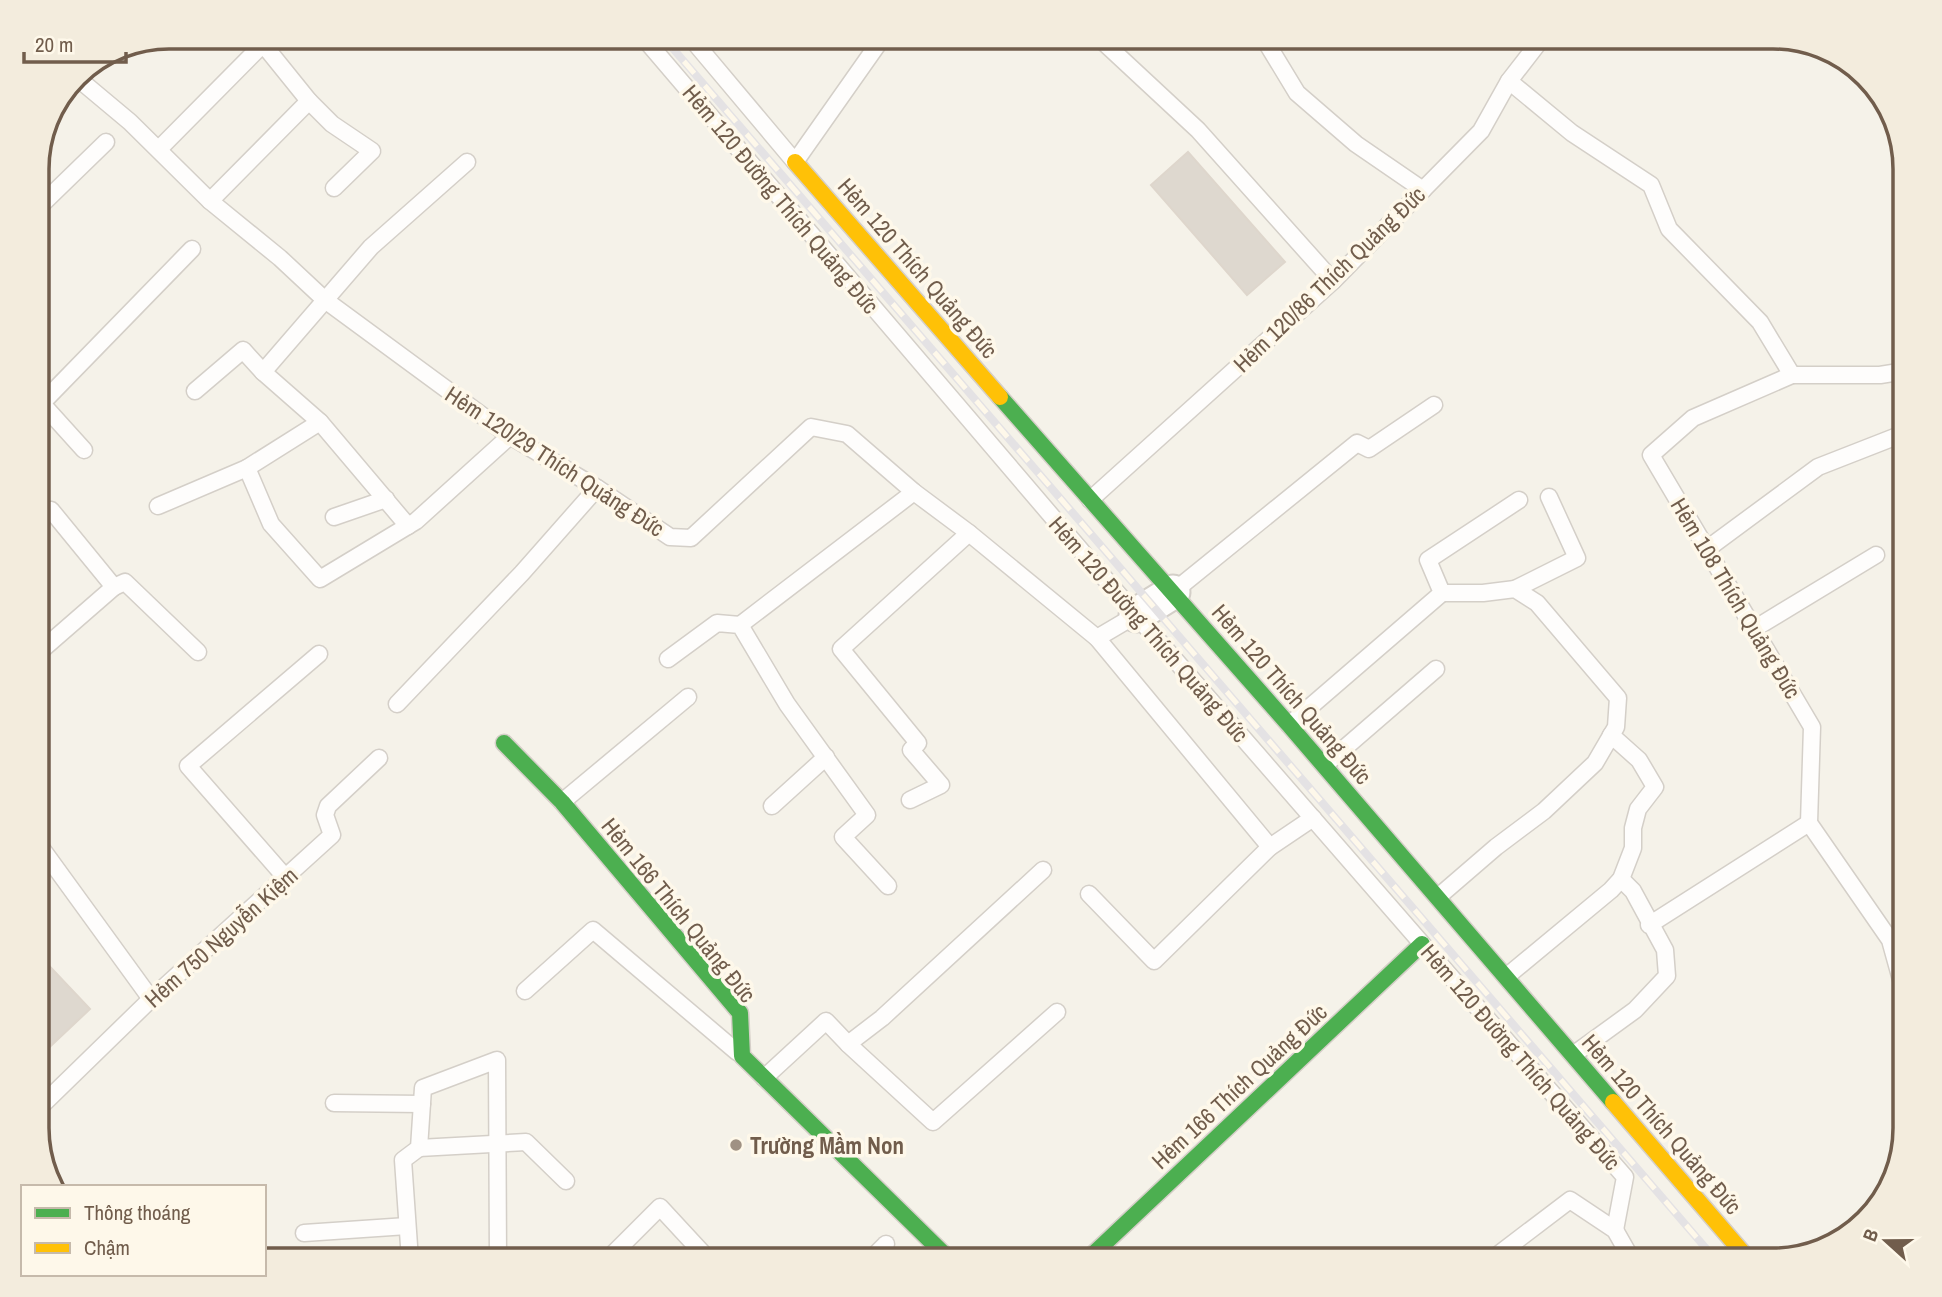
<svg xmlns="http://www.w3.org/2000/svg" width="1942" height="1297" font-family="'Archivo Narrow',sans-serif">
  <style>
    .building { fill: #ded8cf; stroke: #ded6cc; stroke-width: 2 }
    .lines { fill: none; stroke-linecap: round; stroke-linejoin: round }
    .lane-casing { stroke: #d4cfc8; stroke-width: 19 }
    .street-casing { stroke: #d4cfc8; stroke-width: 37 }
    .fast-casing { stroke: #d5cfc8; stroke-width: 19 }
    .slow-casing { stroke: #d5cfc8; stroke-width: 19 }
    .lane { stroke: #fefdfc; stroke-width: 16 }
    .street { stroke: #fefdfc; stroke-width: 33 }
    .fast { stroke: #4caf50; stroke-width: 16 }
    .slow { stroke: #ffc107; stroke-width: 16 }
    .rail-casing { stroke: #e4e2e4; stroke-width: 8 }
    .rail { stroke: #fef8ea; stroke-width: 5; stroke-dasharray: 16; stroke-linecap: butt }
    .poi-dot { fill: #9f9183; stroke: #fef8ea; stroke-width: 2.5 }
    .labels { text-anchor: middle; dominant-baseline: central; stroke-width: 7; stroke-linejoin: round; paint-order: stroke }
    .street-label { font-size: 23px; fill: #715d4c; stroke: #fef8ea }
    .poi-label { font-size: 23px; font-weight: bold; fill: #715d4c; stroke: #fef8ea; text-anchor: start }
    .rim { fill: none; stroke: #715d4c; stroke-width: 3.5 }
  </style>
  <rect width="100%" height="100%" fill="#f5f2e9"/>
  <g class="building">
    <path d="M1188 152 1285 262 1247 295 1151 185Z"/>
    <path d="M37 953 90 1009 37 1059Z"/>
  </g>
  <g class="lines">
    <defs>
      <g id="lane">
        <path d="M643 37 1136 615 1625 1177 1615 1230"/>
        <path d="M690 37 795 162 883 37"/>
        <path d="M1098 37 1198 130 1333 281"/>
        <path d="M1263 37 1297 93 1356 144 1423 190"/>
        <path d="M75 76 130 122 210 201 280 258 325 300 510 436 597 488 670 537 691 538 811 427 847 434 914 492 969 533 1097 638 1136 615"/>
        <path d="M1509 81 1572 133 1651 185 1669 229 1760 322 1792 375"/>
        <path d="M309 101 332 124 372 151 334 188"/>
        <path d="M159 149 263 44 309 101 210 201"/>
        <path d="M37 209 106 142"/>
        <path d="M1905 371 1880 375H1792L1693 418 1651 455 1812 727 1809 823 1890 940 1905 994"/>
        <path d="M195 391 243 350 263 372"/>
        <path d="M37 398 84 450"/>
        <path d="M42 403 192 249"/>
        <path d="M320 422 263 372 371 247 467 162"/>
        <path d="M247 468 320 422 408 526"/>
        <path d="M1090 500 1333 281 1481 131 1509 81 1543 37"/>
        <path d="M158 506 247 468 271 524 320 579 416 521 510 436"/>
        <path d="M334 517 386 499"/>
        <path d="M1707 549 1818 467 1905 433"/>
        <path d="M114 587 125 582 198 652"/>
        <path d="M1515 589 1577 558 1549 497"/>
        <path d="M1173 592 1357 443 1369 449 1434 405"/>
        <path d="M740 625 914 492"/>
        <path d="M1754 629 1876 555"/>
        <path d="M1097 638 1270 847"/>
        <path d="M37 654 114 587 51 510"/>
        <path d="M668 659 717 623 740 625 787 704 867 815 843 837 888 886"/>
        <path d="M397 704 522 573 597 488"/>
        <path d="M1289 725 1442 593 1428 560 1519 500"/>
        <path d="M1325 765 1436 669"/>
        <path d="M910 800 941 785 911 750 918 743 841 649 969 533"/>
        <path d="M562 802 688 697"/>
        <path d="M772 806 826 757"/>
        <path d="M37 842 151 999"/>
        <path d="M286 878 188 766 319 654"/>
        <path d="M1089 894 1154 961 1270 847 1313 818"/>
        <path d="M1438 897 1496 847 1544 811 1595 763 1616 727 1618 698 1537 603 1515 589 1483 593H1442"/>
        <path d="M1649 925 1809 823"/>
        <path d="M1506 977 1611 890 1621 879 1633 848V828L1638 809 1655 787 1639 760 1611 735"/>
        <path d="M525 991 593 930 737 1052"/>
        <path d="M848 1044 933 1122 1057 1012"/>
        <path d="M1573 1055 1635 1010 1667 976 1665 950 1633 891 1621 879"/>
        <path d="M764 1078 826 1021 848 1044 882 1018 1043 870"/>
        <path d="M334 1103 422 1104"/>
        <path d="M37 1110 151 999 332 835 325 815 328 806 379 758"/>
        <path d="M419 1148 526 1142 566 1181"/>
        <path d="M304 1233 407 1226"/>
        <path d="M410 1260 403 1160 419 1148 423 1088 497 1060 498 1260"/>
        <path d="M607 1260 660 1207 709 1260"/>
        <path d="M870 1260 886 1244"/>
        <path d="M1491 1260 1570 1200 1615 1230 1632 1260"/>
      </g>
      <path id="street" d="M1136 615 1173 592"/>
      <g id="fast">
        <path d="M1000 397 1289 725 1613 1102"/>
        <path d="M504 743 562 802 740 1013 742 1056 950 1260"/>
        <path d="M1087 1260 1422 944"/>
      </g>
      <g id="slow">
        <path d="M795 162 1000 397"/>
        <path d="M1613 1102 1749 1260"/>
      </g>
    </defs>
    <use href="#lane" class="lane-casing"/>
    <use href="#street" class="street-casing"/>
    <use href="#fast" class="fast-casing"/>
    <use href="#slow" class="slow-casing"/>
    <use href="#lane" class="lane"/>
    <use href="#street" class="street"/>
    <use href="#fast" class="fast"/>
    <use href="#slow" class="slow"/>
    <defs>
      <path id="rail" d="M663 37 1716 1260"/>
    </defs>
    <use href="#rail" class="rail-casing"/>
    <use href="#rail" class="rail"/>
  </g>
  <circle class="poi-dot" cx="736" cy="1145" r="7"/>
  <g class="labels">
    <g class="street-label">
      <text transform="translate(781 199) rotate(50)">Hẻm 120 Đường Thích Quảng Đức</text>
      <text transform="translate(918 268) rotate(49)">Hẻm 120 Thích Quảng Đức</text>
      <text transform="translate(1329 279) rotate(-44)">Hẻm 120/86 Thích Quảng Đức</text>
      <text transform="translate(555 461) rotate(33)">Hẻm 120/29 Thích Quảng Đức</text>
      <text transform="translate(1736 598) rotate(59)">Hẻm 108 Thích Quảng Đức</text>
      <text transform="translate(1149 629) rotate(49)">Hẻm 120 Đường Thích Quảng Đức</text>
      <text transform="translate(1292 694) rotate(49)">Hẻm 120 Thích Quảng Đức</text>
      <text transform="translate(679 910) rotate(51)">Hẻm 166 Thích Quảng Đức</text>
      <text transform="translate(221 937) rotate(-42)">Hẻm 750 Nguyễn Kiệm</text>
      <text transform="translate(1521 1057) rotate(49)">Hẻm 120 Đường Thích Quảng Đức</text>
      <text transform="translate(1239 1086) rotate(-43)">Hẻm 166 Thích Quảng Đức</text>
      <text transform="translate(1662 1124) rotate(49)">Hẻm 120 Thích Quảng Đức</text>
    </g>
    <g class="poi-label">
      <text x="750" y="1145">Trường Mầm Non</text>
    </g>
  </g>
  <path d="M0 0H1942V1297H0ZM169 49H1773A120 120 0 0 1 1893 169V1128A120 120 0 0 1 1773 1248H169A120 120 0 0 1 49 1128V169A120 120 0 0 1 169 49Z" fill="#f3ecdd" fill-rule="evenodd"/>
  <path class="rim" d="M169 49H1773A120 120 0 0 1 1893 169V1128A120 120 0 0 1 1773 1248H169A120 120 0 0 1 49 1128V169A120 120 0 0 1 169 49Z"/>
  <rect x="21" y="1185" width="245" height="91" fill="#fef8ea" stroke="#c6baab" stroke-width="2"/>
  <rect x="35" y="1208" width="35" height="10" fill="#4caf50" stroke="#c6baab" stroke-width="2"/>
  <text x="84" y="1220" font-size="21" fill="#715d4c">Thông thoáng</text>
  <rect x="35" y="1243" width="35" height="10" fill="#ffc107" stroke="#c6baab" stroke-width="2"/>
  <text x="84" y="1255" font-size="21" fill="#715d4c">Chậm</text>
  <g transform="translate(1886 1241) rotate(291)" stroke="#fef8ea" stroke-width="5" paint-order="stroke">
  <path d="M0-5L12 26L0 18L-12 26Z" fill="#715d4c"/>
  <text y="-10" font-size="19" font-weight="bold" text-anchor="middle" fill="#715d4c">B</text>
  </g>
  <path d="M24 52v10h102v-10" fill="none" stroke="#715d4c" stroke-width="3.5"/>
  <text x="35" y="52" font-size="21" fill="#715d4c" stroke="#fef8ea" stroke-width="5" paint-order="stroke">20 m</text>
</svg>
